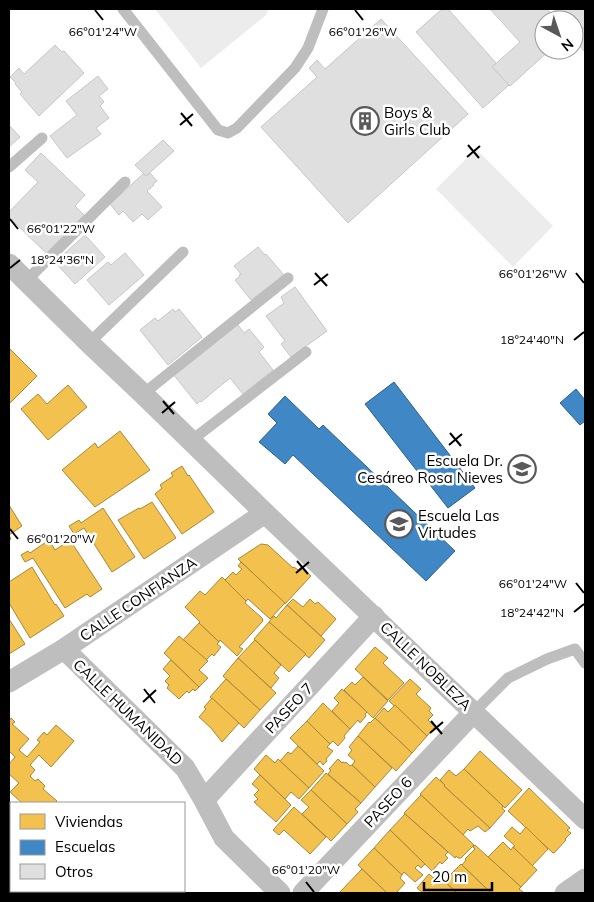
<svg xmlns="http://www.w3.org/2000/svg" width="594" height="902" font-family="Mulish,sans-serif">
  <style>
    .green { fill: #ececec }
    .homes { fill: #f2c14e; stroke: #a98737 }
    .schools { fill: #3f88c5; stroke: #2c5f8a }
    .building { fill: #dfdfdf; stroke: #c7c7c7 }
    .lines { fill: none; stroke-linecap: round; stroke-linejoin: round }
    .lane { stroke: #bebebe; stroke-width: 11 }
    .street { stroke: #bebebe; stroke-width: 21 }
    .ticks { fill: none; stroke: #000; stroke-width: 2 }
    .labels { text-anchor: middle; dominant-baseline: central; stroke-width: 5; stroke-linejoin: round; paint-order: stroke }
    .poi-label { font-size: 15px; fill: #000; stroke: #fff; text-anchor: start }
    .street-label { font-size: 15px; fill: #000; stroke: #fff }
    .ticks-label { font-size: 12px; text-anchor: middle; fill: #000; stroke: #fff; stroke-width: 5; stroke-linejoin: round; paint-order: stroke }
  </style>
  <rect width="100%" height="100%" fill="#fff"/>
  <g class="green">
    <path d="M155 9H269L266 15 201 68Z"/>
    <path d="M476 149 553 226 513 267 436 189Z"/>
    <path d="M114 891H179L182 893H112Z"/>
  </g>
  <g class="homes">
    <path d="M9 348 37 376 9 404Z"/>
    <path d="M68 385 87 407 48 440 21 409 38 394 47 404Z"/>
    <path d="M120 431 150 470 95 507 62 470 95 443 98 448Z"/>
    <path d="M182 466 188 476 189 475 214 512 182 534 155 494 162 488 160 485 173 476 171 473Z"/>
    <path d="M152 502 176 538 144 559 118 520 139 508 140 509Z"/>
    <path d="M9 505 22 526 9 535 11 539 9 540Z"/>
    <path d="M103 508 135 557 112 572 84 528 74 534 69 526 79 520 81 523Z"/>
    <path d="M49 540 55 550 70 540 102 589 90 597 87 594 65 608 33 558 25 562 21 555 28 551 30 553Z"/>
    <path d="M261 544 268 545 293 568 294 567 298 570 301 567 311 576 285 604 238 559Z"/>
    <path d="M241 562 285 603 270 619 248 599 246 601 225 580 233 572 236 575 242 569 238 566Z"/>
    <path d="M32 567 55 605 56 604 64 616 30 638 9 603V581V582Z"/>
    <path d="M222 577 246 601 245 603 262 618 263 621 239 647 243 649 237 656 220 640 219 642 199 623 200 622 185 607 200 591 205 595Z"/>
    <path d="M293 599 303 607 310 599 315 604 318 602 336 619 321 636 287 605Z"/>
    <path d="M287 605 325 640 309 658 269 622 274 616 276 618Z"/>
    <path d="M9 619 25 644 9 654Z"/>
    <path d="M269 622 306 654 289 672 254 639Z"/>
    <path d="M199 623 219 642 217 644 221 647 214 656 212 654 206 660 183 640Z"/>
    <path d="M179 636 208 661 199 670 208 678 199 687 164 653Z"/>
    <path d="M255 640 281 665 274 673 279 678 271 688 238 658Z"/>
    <path d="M375 647 388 658 383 663 404 683 388 700 355 669Z"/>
    <path d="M238 658 276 693 260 710 223 676Z"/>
    <path d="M171 660 199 687 195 691 193 689 189 693 187 691 179 699 167 688 169 685 165 681 170 676 163 669Z"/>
    <path d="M363 677 388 701 373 718 344 690 352 682 355 685Z"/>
    <path d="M226 679 260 710 244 728 210 697Z"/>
    <path d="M410 679 421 689 416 694 431 708 429 711 433 715 428 720 435 727 427 736 389 701Z"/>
    <path d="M342 689 367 712 365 714 366 716 360 723 358 720 350 729 332 711 339 703 334 698Z"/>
    <path d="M212 698 239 723 222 742 211 728 199 717 206 709 204 707Z"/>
    <path d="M323 703 350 729 344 736 345 738 338 746 333 741 330 744 307 721Z"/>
    <path d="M395 705 427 736 412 753 375 718 384 708 388 712Z"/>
    <path d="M11 718 15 722 12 724 29 739 19 750 27 757 40 742 37 740 44 732 47 735 56 725 74 741 51 767 39 755 30 765 35 770 30 776 35 781 38 779 45 786 43 789 57 801 55 803H22L10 792 19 783 9 774V764L15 757 9 751V721Z"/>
    <path d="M375 718 412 753 396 771 358 736 369 722 370 723Z"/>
    <path d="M307 721 330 744 327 747 333 751 326 759 327 761 323 765 320 761 317 764 290 738Z"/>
    <path d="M358 736 392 768 375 787 352 765 355 761 348 755 352 750 349 747Z"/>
    <path d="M298 746 324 771 309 788 280 761 288 752 291 754Z"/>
    <path d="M480 751 522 790 505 808 464 769Z"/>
    <path d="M266 755 275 763 278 759 309 788 299 799 291 792 285 799 254 769Z"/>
    <path d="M338 759 342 763 343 762 345 763 346 762 350 766 352 765 375 787 361 803 328 774 331 770 329 769Z"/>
    <path d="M464 769 505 808 503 806 502 808 505 811 490 828 444 786 445 785 440 780 449 770 456 776Z"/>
    <path d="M326 773 361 803 355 809 358 812 347 824 311 790Z"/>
    <path d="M260 775 291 805 276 822 254 802 258 799 254 795 259 790 252 784Z"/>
    <path d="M436 777 445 785 444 786 490 828 485 832 478 826 470 831 468 829 463 835 420 794Z"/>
    <path d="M529 788 570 828 567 830 571 833 565 839 566 840 554 853H553L508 811Z"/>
    <path d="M311 790 347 824 331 841 302 814 309 807 301 800Z"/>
    <path d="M421 795 474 845 461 858H458L456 856 455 858 404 813Z"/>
    <path d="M294 807 326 837 310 854 284 830 279 835 273 830Z"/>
    <path d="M405 814 448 852 445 855 448 858 442 864 440 862 432 871 390 830Z"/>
    <path d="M512 827 520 834 526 827 548 849 532 866 513 847 515 846 504 836Z"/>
    <path d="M390 830 425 864 421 868 418 865 415 868 423 875 415 882 404 872 402 875 374 848Z"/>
    <path d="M503 842 511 850 513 847 537 870 521 887 488 857Z"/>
    <path d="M475 845 521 887 519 889 524 893H491L462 865 466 860 465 859 475 849 473 847Z"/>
    <path d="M374 848 402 875 400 878 405 883 397 892 399 893H387L358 865Z"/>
    <path d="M461 864 462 865 491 893H457L444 881Z"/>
    <path d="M362 869 387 893H339Z"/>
    <path d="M429 874 441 884 444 881 457 893H423L417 888Z"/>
  </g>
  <g class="schools">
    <path d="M394 382 475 488 448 508 423 476 419 471H417L365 404Z"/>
    <path d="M576 389 585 400V421L580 425 560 403Z"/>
    <path d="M285 396 319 429 323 425 455 551 426 581 293 455 285 464 259 442 277 423 268 414Z"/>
  </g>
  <g class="building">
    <path d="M442 9H448L496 63 492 67 509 85 483 108 416 32Z"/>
    <path d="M490 9H547L557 20H544V50H550L510 86 492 67 520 42Z"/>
    <path d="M557 9H585V27L574 37V20H557L551 14Z"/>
    <path d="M381 19 468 114 348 223 261 127 317 77 309 68 317 60 325 69Z"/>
    <path d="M585 27V52L574 39V37Z"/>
    <path d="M55 45 62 52 64 51 84 73 39 116 20 94 22 92 15 84 16 83 10 77 19 68 24 74Z"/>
    <path d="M98 76 108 89 99 96 104 102 100 106 109 118 96 128 101 134 67 158 50 136 77 115 66 101Z"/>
    <path d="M9 125 20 137 9 147Z"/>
    <path d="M163 140 174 151 146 176 135 165Z"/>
    <path d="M41 153 85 195 75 206 84 215 47 254 9 217V212L38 182 25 170Z"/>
    <path d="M150 173 157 181 153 184 154 185 147 191 162 207 148 220 142 214 133 222 123 211 119 215 110 204 143 174 146 176Z"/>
    <path d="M85 235 105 257 75 284 55 262Z"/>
    <path d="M258 247 265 255 266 254 284 275 251 300 235 280 240 276 239 275 241 274 234 266Z"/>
    <path d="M125 253 144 275 109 305 87 280 108 262 111 265Z"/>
    <path d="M295 287 327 331 291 357 281 344 285 341 266 316 284 303 281 297Z"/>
    <path d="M173 309 175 312 179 309 202 337 168 365 140 330 155 318 158 321Z"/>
    <path d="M235 321 244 333 249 329 264 347 259 352 273 370 243 394 230 378 201 402 200 401 197 404 173 374Z"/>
  </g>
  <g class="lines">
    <g class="lane">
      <path d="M123 9 218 130 228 133 237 128 295 68 308 48 323 9"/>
      <path d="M9 167 42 138"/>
      <path d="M26 281 125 182"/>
      <path d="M89 343 183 252"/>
      <path d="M143 394 288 278"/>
      <path d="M192 440 306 352"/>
      <path d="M474 712 508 678 547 659 575 649 585 663"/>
    </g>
    <g class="street">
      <path d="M9 264 89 343 143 394 265 513 585 819"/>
      <path d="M64 649 185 768 204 800 224 838 280 893"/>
      <path d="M9 682 64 649 265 513"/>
      <path d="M204 800 374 616"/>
      <path d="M303 893 474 712"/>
      <path d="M565 893 585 879"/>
    </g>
  </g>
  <path class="ticks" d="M95 10 103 20M355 10 363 20M181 113 192 126M180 125 193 114M468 145 479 158M467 157 480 146M10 219 18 229M10 268 20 260M315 273 327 286M576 273 584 283M314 285 328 274M574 340 584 332M163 401 174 414M162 413 175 402M450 433 461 446M449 445 462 434M10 529 18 539M297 561 308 574M296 573 309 562M576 583 584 593M574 612 584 604M144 689 155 703M143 702 156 690M431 721 442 734M430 733 443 722M306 882 314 892"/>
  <defs>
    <symbol id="building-ring" viewBox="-11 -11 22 22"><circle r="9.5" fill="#fff" stroke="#595959" stroke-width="1.5"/><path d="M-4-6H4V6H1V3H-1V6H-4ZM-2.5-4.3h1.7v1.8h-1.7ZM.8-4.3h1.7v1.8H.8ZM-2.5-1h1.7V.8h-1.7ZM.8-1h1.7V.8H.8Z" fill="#595959"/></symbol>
    <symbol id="school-ring" viewBox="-11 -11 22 22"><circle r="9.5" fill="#fff" stroke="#595959" stroke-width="1.5"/><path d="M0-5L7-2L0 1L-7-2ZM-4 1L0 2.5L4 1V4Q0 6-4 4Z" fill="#595959"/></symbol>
  </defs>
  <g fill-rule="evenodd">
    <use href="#building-ring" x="349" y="105" width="32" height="32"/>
    <use href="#school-ring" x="506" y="453" width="32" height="32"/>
    <use href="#school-ring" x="383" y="508" width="32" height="32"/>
  </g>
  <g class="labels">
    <g class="poi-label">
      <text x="384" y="112">Boys &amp;<tspan x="384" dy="17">Girls Club</tspan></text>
      <text x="503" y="460" text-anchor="end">Escuela Dr.<tspan x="503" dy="17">Cesáreo Rosa Nieves</tspan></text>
      <text x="418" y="515">Escuela Las<tspan x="418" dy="17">Virtudes</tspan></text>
    </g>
    <g class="street-label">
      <text transform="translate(138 599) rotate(-34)">CALLE CONFIANZA</text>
      <text transform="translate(426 666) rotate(44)">CALLE NOBLEZA</text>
      <text transform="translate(289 708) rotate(-47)">PASEO 7</text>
      <text transform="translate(128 712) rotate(44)">CALLE HUMANIDAD</text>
      <text transform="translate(388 802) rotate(-47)">PASEO 6</text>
    </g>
  </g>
  <g class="ticks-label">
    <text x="103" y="36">66°01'24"W</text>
    <text x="363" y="36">66°01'26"W</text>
    <text x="61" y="233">66°01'22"W</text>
    <text x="62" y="264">18°24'36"N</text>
    <text x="533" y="278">66°01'26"W</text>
    <text x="532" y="344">18°24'40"N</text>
    <text x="61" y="543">66°01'20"W</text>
    <text x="533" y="588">66°01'24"W</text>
    <text x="532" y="617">18°24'42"N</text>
    <text x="306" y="874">66°01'20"W</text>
  </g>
  <rect width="594" height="902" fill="none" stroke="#000000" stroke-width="20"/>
  <rect x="10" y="802" width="175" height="90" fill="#ffffff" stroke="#999999"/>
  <rect x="20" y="814" width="25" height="15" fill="#f2c14e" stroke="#999999"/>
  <text x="55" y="827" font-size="15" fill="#000000">Viviendas</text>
  <rect x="20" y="840" width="25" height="15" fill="#3f88c5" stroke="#999999"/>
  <text x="55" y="852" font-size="15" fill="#000000">Escuelas</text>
  <rect x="20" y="864" width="25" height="15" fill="#dfdfdf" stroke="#999999"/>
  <text x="55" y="877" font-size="15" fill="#000000">Otros</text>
  <g transform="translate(559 35) rotate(140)"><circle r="24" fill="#ffffff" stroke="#999999"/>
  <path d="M0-4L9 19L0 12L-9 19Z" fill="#595959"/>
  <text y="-8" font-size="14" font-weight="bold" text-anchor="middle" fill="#000000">N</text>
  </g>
  <path d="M424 882v8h68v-8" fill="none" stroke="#000000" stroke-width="2.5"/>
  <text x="432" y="882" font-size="15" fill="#000000" stroke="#ffffff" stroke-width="4" paint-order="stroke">20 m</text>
</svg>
